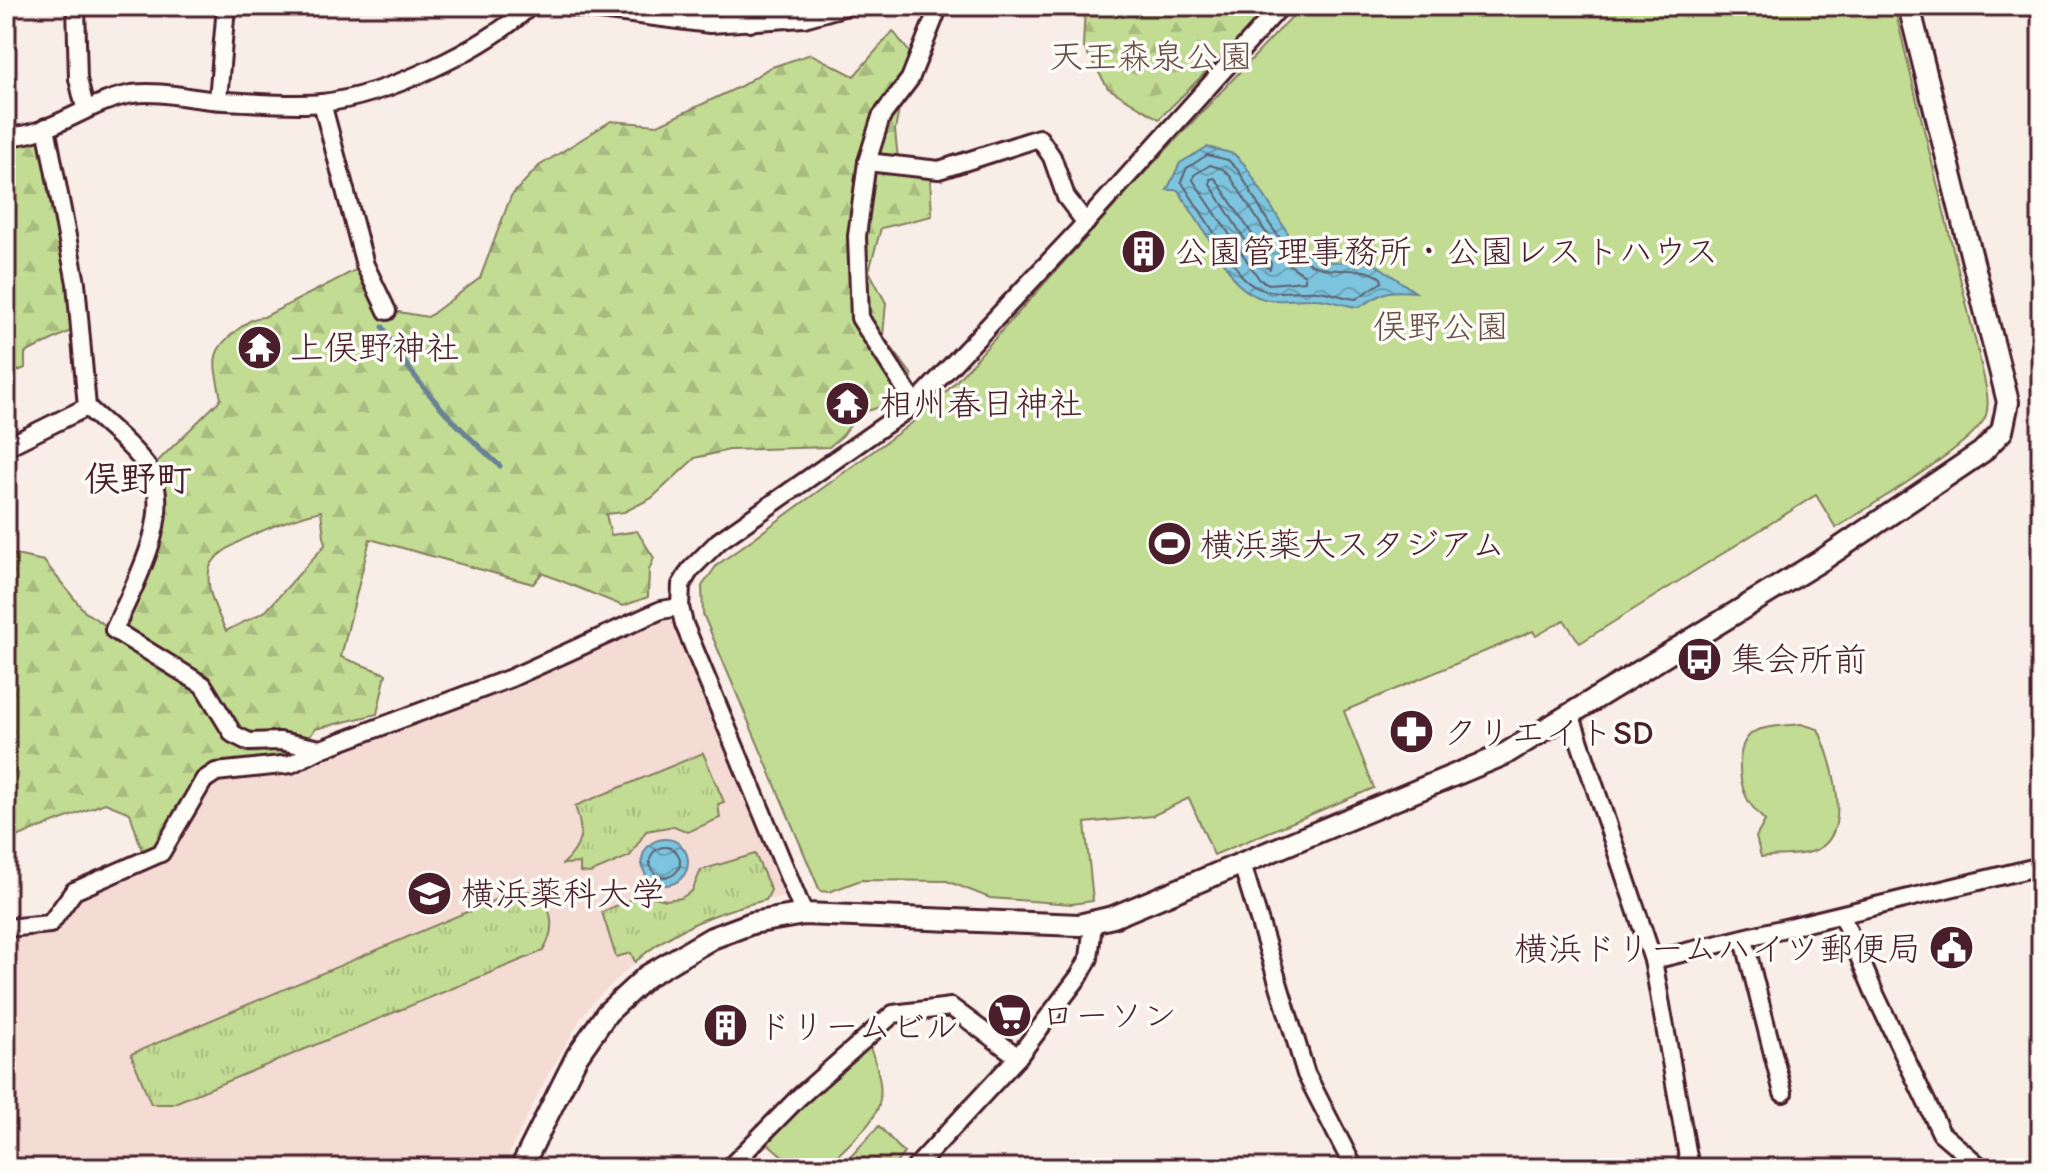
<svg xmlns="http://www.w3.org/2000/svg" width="2047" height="1174" font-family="Itim,'Klee One',sans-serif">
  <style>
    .built { fill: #f4dbd4 }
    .grass { fill: url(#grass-tufts); stroke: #867e5f; stroke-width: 2 }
    .forest { fill: url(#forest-firs); stroke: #867e5f; stroke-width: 2; fill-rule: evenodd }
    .green { fill: #c2dc93; stroke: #867e5f; stroke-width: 2 }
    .water { fill: url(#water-waves); stroke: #698396; stroke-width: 2 }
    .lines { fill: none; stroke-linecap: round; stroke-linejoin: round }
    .shore { stroke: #5e6173; stroke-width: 2 }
    .stream { stroke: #698396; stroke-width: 5 }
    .minor-casing { stroke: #4a1f2b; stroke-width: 22 }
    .tertiary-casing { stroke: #4a1f2b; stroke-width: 26 }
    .minor { stroke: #fdfcf7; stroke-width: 16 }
    .tertiary { stroke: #fdfcf7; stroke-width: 20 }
    .labels { text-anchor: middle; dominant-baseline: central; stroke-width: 7; stroke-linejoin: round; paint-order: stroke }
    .park-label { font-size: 34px; fill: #684e45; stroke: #fdfcf7 }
    .poi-label { font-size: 34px; fill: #4a1f2b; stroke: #fdfcf7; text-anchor: start }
    .neighbourhood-label { font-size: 36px; font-weight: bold; fill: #4a1f2b; stroke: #fdfcf7 }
  </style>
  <defs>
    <pattern id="grass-tufts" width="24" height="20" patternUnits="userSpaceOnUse" patternTransform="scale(2)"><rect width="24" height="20" fill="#c2dc93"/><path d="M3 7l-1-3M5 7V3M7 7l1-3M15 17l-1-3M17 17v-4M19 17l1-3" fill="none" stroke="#a8bc7f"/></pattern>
    <pattern id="forest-firs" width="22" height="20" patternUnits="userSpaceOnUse" patternTransform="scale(2)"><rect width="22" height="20" fill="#c2dc93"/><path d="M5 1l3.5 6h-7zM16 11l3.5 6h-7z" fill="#a8bc7f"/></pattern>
    <pattern id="water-waves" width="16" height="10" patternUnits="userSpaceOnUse" patternTransform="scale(2)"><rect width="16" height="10" fill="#7dc5de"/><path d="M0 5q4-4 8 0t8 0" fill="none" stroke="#689fb4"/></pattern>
  </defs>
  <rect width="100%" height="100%" fill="#f9ede7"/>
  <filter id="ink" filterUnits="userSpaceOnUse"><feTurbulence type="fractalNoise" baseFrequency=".0125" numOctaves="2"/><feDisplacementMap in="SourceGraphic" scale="16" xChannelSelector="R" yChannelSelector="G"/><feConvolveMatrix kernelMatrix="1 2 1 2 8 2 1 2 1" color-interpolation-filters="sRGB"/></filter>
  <g filter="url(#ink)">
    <path class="built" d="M675 619 788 895 737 907 687 928 643 955 596 999 582 1016 545 1080 502 1168H6V930L50 924 74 891 161 853 216 772 291 764 661 620Z"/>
    <g class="grass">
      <path d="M703 753 724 802 718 804 720 818 688 832 674 826 646 831 630 856 590 873 580 872V863L563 864C583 846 584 831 575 806Z"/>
      <path d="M755 854 771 890 766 900C720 910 670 930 635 962L631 953 616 957 602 912 643 894 666 900 681 898 692 891 701 870Z"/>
      <path d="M521 889C553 894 558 926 543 951L172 1104H151L131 1054Z"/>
    </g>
    <g class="forest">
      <path d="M1085 6H1272L1159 119 1108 88 1083 46Z"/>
      <path d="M893 31 910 53 895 130 899 169 930 177 932 216 881 228 869 271 886 303 883 336 912 375 910 397 858 414 843 435 829 447 729 450 695 458 652 498 624 512 606 514 611 535 637 531 654 558 649 570 648 597 623 606 542 573 533 584 370 539 341 657 386 674 377 714 315 729 291 764 216 772 181 823 145 860 130 813 105 803 6 841V553L44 561 85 612 113 630 154 531 149 470 221 399C214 361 207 352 241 327 249 321 254 317 264 317L365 265 387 310 428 317 480 278 511 196 539 166 611 121 658 125 741 86 769 68 811 54 854 76ZM321 511 325 545 266 611 226 631C218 613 206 592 209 571 212 544 296 517 321 511Z"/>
      <path d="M46 127 81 326 25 353V368L6 376V136Z"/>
    </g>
    <g class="green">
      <path d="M1302 6H1894L1980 360C1983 376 1991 399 1986 415 1978 443 1864 509 1836 528L1816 495 1580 643 1564 620 1536 636 1533 631 1344 711 1374 788 1214 855 1189 798 1152 816 1085 823 1093 901 1072 904 990 898 947 881 861 880 829 892 820 891 703 614 702 586 717 565 916 420 950 388 1148 169Z"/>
      <path d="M1801 724 1818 729C1832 759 1857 839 1811 852 1796 856 1777 855 1761 857L1756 837 1765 821C1759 814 1749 805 1746 796 1738 779 1735 740 1756 731 1768 725 1787 726 1801 724Z"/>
      <path d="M869 1045C897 1115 871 1120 825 1168H796L764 1140Z"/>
      <path d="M879 1126 904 1153 892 1168H840Z"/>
    </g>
    <g class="water">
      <path d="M1207 147 1234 154 1245 165 1299 251 1331 262 1354 261 1377 265 1415 292C1384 289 1385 293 1359 307 1343 306 1330 299 1315 299 1281 298 1265 309 1237 283L1178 190H1167L1180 163Z"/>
      <circle cx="665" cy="862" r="23"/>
    </g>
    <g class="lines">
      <g class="shore">
        <path d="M1207 155 1228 160 1238 170C1261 206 1281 262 1327 269 1346 272 1364 266 1381 278L1382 282 1356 299C1343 298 1331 292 1318 291 1288 289 1266 300 1243 278L1181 181 1187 168Z"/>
        <path d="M1210 165 1223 169 1230 176 1284 261 1305 275V281L1269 284 1260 280 1193 180 1194 175Z"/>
        <path d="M1215 178 1271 263 1270 269 1260 264 1210 184V179Z"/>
        <circle cx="665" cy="862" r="15"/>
      </g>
      <path class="stream" d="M383 327C411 380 455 425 500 466"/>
      <defs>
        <g id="minor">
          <path d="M76 6 78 79 85 108"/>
          <path d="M569 6 710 24 804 18 847 6"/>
          <path d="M750 23 751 6"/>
          <path d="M218 100 226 6"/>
          <path d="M322 103 365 265 387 311"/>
          <path d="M46 127 76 283 87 407"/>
          <path d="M6 136C48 138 88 101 132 94 164 90 193 100 224 101 255 102 290 106 322 103 385 96 484 50 530 6"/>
          <path d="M867 162 939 170 1039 138 1052 157 1066 197 1086 223"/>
          <path d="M915 404 860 318 857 236 867 162 881 117 910 79 939 6"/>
          <path d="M6 447 87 407C107 426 132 445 148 468 177 512 132 589 114 630L203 685 233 734 249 742 280 741 321 749"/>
          <path d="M1571 716 1653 960 1690 1168"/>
          <path d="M1242 864 1306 1074 1354 1168"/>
          <path d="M804 914 684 624 680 607 681 585 690 570 719 541 915 404 1078 231 1281 6"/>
          <path d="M1842 916 1874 992 1941 1133 1982 1168"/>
          <path d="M6 928 50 924 74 891 161 853 204 780 216 772 291 764 321 749 511 678 661 610 680 607"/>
          <path d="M1744 939 1783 1093"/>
          <path d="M1653 960 2041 866"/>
          <path d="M729 1168 798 1098 893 1014 951 1007 1018 1057"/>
          <path d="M915 1168 1018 1057 1080 975 1089 958 1093 924"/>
        </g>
        <path id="tertiary" d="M521 1168 577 1056 607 1013 647 976 712 938 752 923 804 914 1079 925 1113 917 1505 754 1825 558 1982 452 2002 431 2008 402 1909 6"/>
      </defs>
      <use href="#minor" class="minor-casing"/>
      <use href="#tertiary" class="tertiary-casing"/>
      <use href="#minor" class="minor"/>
      <use href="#tertiary" class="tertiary"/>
    </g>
  </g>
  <defs>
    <symbol id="building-disc" viewBox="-11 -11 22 22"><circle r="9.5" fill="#4a1f2b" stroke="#fdfcf7"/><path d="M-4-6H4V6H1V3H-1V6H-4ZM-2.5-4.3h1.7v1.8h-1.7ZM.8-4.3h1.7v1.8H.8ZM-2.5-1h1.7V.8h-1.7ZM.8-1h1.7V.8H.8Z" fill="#fff"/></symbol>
    <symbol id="temple-disc" viewBox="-11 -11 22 22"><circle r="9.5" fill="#4a1f2b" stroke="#fdfcf7"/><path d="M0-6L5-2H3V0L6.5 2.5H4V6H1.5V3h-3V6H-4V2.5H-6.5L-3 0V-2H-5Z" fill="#fff"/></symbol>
    <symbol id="stadium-disc" viewBox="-11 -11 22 22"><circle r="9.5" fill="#4a1f2b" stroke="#fdfcf7"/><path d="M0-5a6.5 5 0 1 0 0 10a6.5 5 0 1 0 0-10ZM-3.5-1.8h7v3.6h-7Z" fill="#fff"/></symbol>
    <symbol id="bus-disc" viewBox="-11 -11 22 22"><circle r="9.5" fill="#4a1f2b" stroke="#fdfcf7"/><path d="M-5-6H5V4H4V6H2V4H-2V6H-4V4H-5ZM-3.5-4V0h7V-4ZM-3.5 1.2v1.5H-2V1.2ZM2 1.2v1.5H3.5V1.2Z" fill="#fff"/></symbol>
    <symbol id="pharmacy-disc" viewBox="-11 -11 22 22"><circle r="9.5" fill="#4a1f2b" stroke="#fdfcf7"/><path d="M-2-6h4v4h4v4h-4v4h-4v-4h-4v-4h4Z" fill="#fff"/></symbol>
    <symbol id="university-disc" viewBox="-11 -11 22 22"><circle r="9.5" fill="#4a1f2b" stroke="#fdfcf7"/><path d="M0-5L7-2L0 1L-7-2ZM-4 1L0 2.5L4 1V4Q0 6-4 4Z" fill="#fff"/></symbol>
    <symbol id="civic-disc" viewBox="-11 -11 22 22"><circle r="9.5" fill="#4a1f2b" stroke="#fdfcf7"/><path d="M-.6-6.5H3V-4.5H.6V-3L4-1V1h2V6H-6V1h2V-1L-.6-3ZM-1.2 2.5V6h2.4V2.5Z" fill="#fff"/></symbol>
    <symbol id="supermarket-disc" viewBox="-11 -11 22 22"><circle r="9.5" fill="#4a1f2b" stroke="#fdfcf7"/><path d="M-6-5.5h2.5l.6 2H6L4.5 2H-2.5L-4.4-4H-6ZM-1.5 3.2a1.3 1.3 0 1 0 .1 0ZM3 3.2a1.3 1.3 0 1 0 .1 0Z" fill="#fff"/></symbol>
  </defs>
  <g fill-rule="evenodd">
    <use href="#building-disc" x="1118" y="226" width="51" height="51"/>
    <use href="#temple-disc" x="234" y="322" width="51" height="51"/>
    <use href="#temple-disc" x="822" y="378" width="51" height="51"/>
    <use href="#stadium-disc" x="1144" y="518" width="51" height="51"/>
    <use href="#bus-disc" x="1674" y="634" width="51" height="51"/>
    <use href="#pharmacy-disc" x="1386" y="706" width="51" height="51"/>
    <use href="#university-disc" x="404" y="868" width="51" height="51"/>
    <use href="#civic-disc" x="1926" y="922" width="51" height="51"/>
    <use href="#supermarket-disc" x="984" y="990" width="51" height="51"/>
    <use href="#building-disc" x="700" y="1000" width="51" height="51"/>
  </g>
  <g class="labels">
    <g class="park-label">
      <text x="1151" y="56">天王森泉公園</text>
      <text x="1441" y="326">俣野公園</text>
    </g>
    <g class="poi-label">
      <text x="1174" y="251">公園管理事務所・公園レストハウス</text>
      <text x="290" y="347">上俣野神社</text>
      <text x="879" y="403">相州春日神社</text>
      <text x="1200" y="544">横浜薬大スタジアム</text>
      <text x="1731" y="659">集会所前</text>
      <text x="1443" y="732">クリエイトSD</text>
      <text x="461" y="893">横浜薬科大学</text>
      <text x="1921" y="948" text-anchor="end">横浜ドリームハイツ郵便局</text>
      <text x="1041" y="1015">ローソン</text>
      <text x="757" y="1026">ドリームビル</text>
    </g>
    <g class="neighbourhood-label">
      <text x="138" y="478">俣野町</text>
    </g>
  </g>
  <rect width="2047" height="1174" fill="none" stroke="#fdfcf7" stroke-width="32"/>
  <rect x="16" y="16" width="2015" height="1142" fill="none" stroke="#4a1f2b" stroke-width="3" filter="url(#ink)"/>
</svg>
